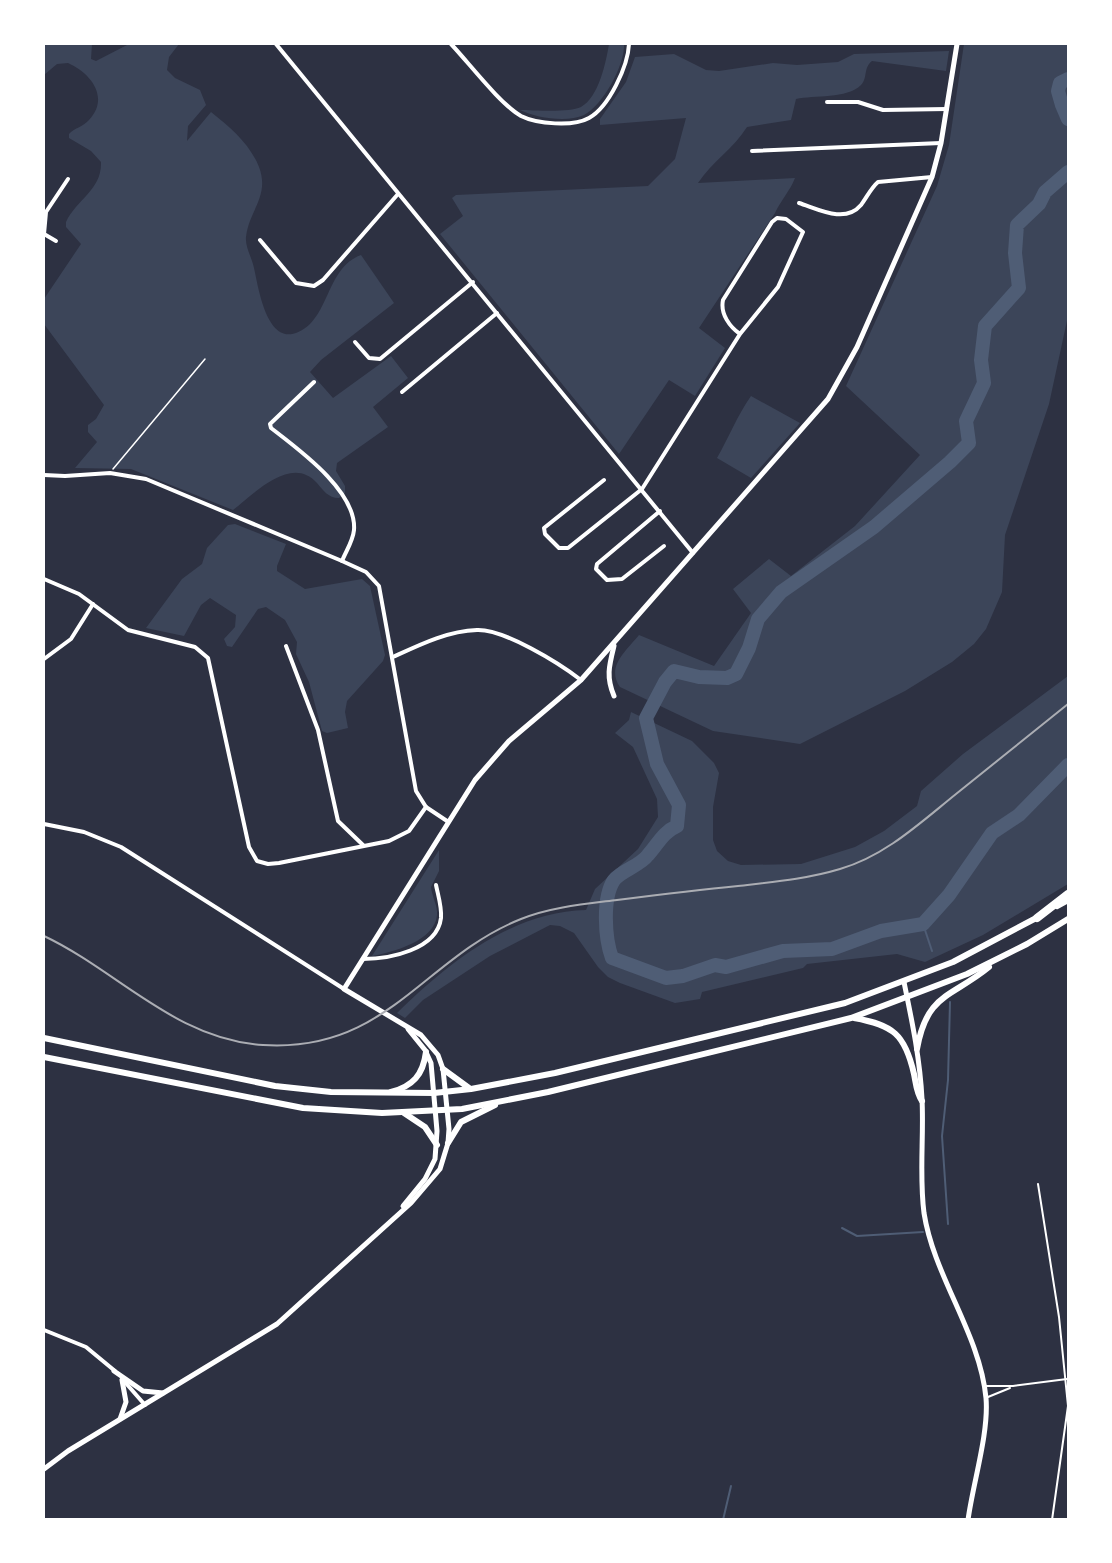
<svg xmlns="http://www.w3.org/2000/svg" width="1112" height="1563" font-family="'Asap Condensed',sans-serif">
  <style>
    .green { fill: #3c4559 }
    .lines { fill: none; stroke-linecap: round; stroke-linejoin: round }
    .stream { stroke: #4f5d75; stroke-width: 2 }
    .river { stroke: #4f5d75; stroke-width: 14 }
    .path { stroke: #fff; stroke-width: 1.5 }
    .service { stroke: #fff; stroke-width: 2 }
    .minor { stroke: #fff; stroke-width: 4 }
    .tertiary { stroke: #fff; stroke-width: 5 }
    .primary { stroke: #fff; stroke-width: 6 }
    .motorway { stroke: #fff; stroke-width: 8 }
    .rail { stroke: #abadb3; stroke-width: 2 }
  </style>
  <rect width="100%" height="100%" fill="#2d3142"/>
  <g class="green">
    <path d="M44 44H92L91 59 96 61 129 44H179L169 57 167 70 175 78 200 90 206 105 188 126 187 141 211 112C230 127 250 144 259 167 270 196 249 210 246 237 245 247 252 258 254 268 258 285 266 344 296 333 330 321 325 268 361 255L394 303 321 360 310 372 333 398 391 356 408 378 373 407 388 427 337 463 336 471 345 486V493L339 498C328 498 323 490 317 483 291 454 254 494 233 510L131 469 75 468 97 442 88 432V425L96 419 104 405 44 324V299L81 244 66 227V222C77 199 102 190 101 162L91 151 69 138V134C74 128 83 127 89 120 110 98 91 73 68 63L57 64 44 75Z"/>
    <path d="M609 44H624C625 65 603 105 584 115 567 123 536 118 520 110 534 110 569 113 581 107 599 97 606 62 609 44Z"/>
    <path d="M964 44H1068V316L1049 404 1005 535 1002 592 986 629 974 644 952 662 905 691 800 744 713 731 620 687C606 667 625 652 639 635L714 666 751 613 733 589 769 559 791 576 855 526 920 455 846 386 937 186 949 145Z"/>
    <path d="M949 51 946 71 872 61C863 68 868 78 861 85 847 99 814 95 796 99L791 120 747 127C734 148 712 162 698 183L795 178C790 191 781 200 775 213L699 328 725 348 695 396 669 380 619 454 440 234 463 216 452 198 456 195 648 186 675 159 686 118 600 125V119L626 82 635 57 674 54 706 70 719 71 773 63 797 65 838 62 854 54Z"/>
    <path d="M751 396 800 423 751 478 717 458C729 437 737 416 751 396Z"/>
    <path d="M235 524 286 544 277 566V571L305 589 362 579 370 586 385 655 383 661 347 701 345 712 348 728 327 733 322 731 309 682 296 654 297 642 285 620 266 607 258 609 232 647 227 646 224 639 235 627 236 615 210 598 201 605 184 636 146 628 182 579 202 564 207 548 228 525Z"/>
    <path d="M1068 676V884L983 935 925 962 897 954 807 964 803 968 702 992 700 999 675 1003 620 983 608 977 598 967 574 933 560 926 550 925 490 956 423 1000 405 1018 397 1013C448 963 511 912 586 910L595 889 638 849 658 817 657 799 633 747 615 733 629 720 631 712 692 741 714 763 719 773 713 807V840L717 851 728 861 741 865 801 864 855 847 884 831 917 806 921 791 963 754Z"/>
    <path d="M439 850V871L431 887C432 897 438 906 437 915 435 941 393 952 372 956Z"/>
  </g>
  <g class="lines">
    <g class="stream">
      <path d="M923 924 932 951"/>
      <path d="M948 1224 942 1136 948 1080 950 1002"/>
      <path d="M842 1228 857 1236 923 1232"/>
      <path d="M723 1520 731 1486"/>
    </g>
    <g class="river">
      <path d="M1068 79 1060 83 1058 91 1062 105 1068 119"/>
      <path d="M1068 172 1045 192 1039 204 1017 225 1015 253 1019 288 985 326 981 360 984 383 966 421 969 443 950 462 874 527 781 592 758 619 749 648 736 674 727 678 699 677 674 671 665 682 646 718 657 764 679 805 677 826C663 832 658 844 648 855 640 866 622 870 614 880 602 898 605 939 612 958L666 978 683 976 715 965 726 967 783 951 832 949 881 931 923 924 949 895 992 833 1019 815 1068 765"/>
    </g>
    <path class="path" d="M113 469 205 359"/>
    <g class="service">
      <path d="M1038 1184 1059 1317 1068 1406 1052 1520"/>
      <path d="M986 1386H1013L1067 1379"/>
      <path d="M988 1397 1010 1388"/>
    </g>
    <g class="minor">
      <path d="M276 44 693 553"/>
      <path d="M451 44C469 63 500 104 521 116 537 124 573 127 589 118 609 107 628 66 629 44"/>
      <path d="M827 102H858L883 110 947 109"/>
      <path d="M752 151 941 143"/>
      <path d="M799 203C818 209 845 224 861 205 867 197 871 188 878 182L932 177"/>
      <path d="M44 234 46 212 68 179"/>
      <path d="M44 234 56 241"/>
      <path d="M260 240 296 283 314 286 323 280 398 194"/>
      <path d="M355 342 369 358 380 359 473 282"/>
      <path d="M314 382 270 424 271 428C298 449 357 491 354 530 353 541 346 551 342 561"/>
      <path d="M402 392 497 313"/>
      <path d="M44 475 65 476 110 473 146 479 342 561 366 572 379 586 416 791 426 807 447 821"/>
      <path d="M604 480 544 528 545 534 559 548H568L642 489 740 334 778 287 803 232 786 219 777 218 772 222 723 300C720 314 730 327 740 334"/>
      <path d="M660 511 597 564 596 569 607 580 622 579 664 546"/>
      <path d="M44 579 79 594 128 630 195 647 208 658 249 847 257 861 268 864 279 863 389 841 409 831 426 807"/>
      <path d="M286 646 318 730 338 821 363 845"/>
      <path d="M393 657C419 645 447 631 477 630 504 629 559 663 581 680"/>
      <path d="M44 659 71 639 93 604"/>
      <path d="M44 824 84 832 121 847 344 989"/>
      <path d="M363 959C389 959 437 950 441 918 442 907 438 895 436 885"/>
      <path d="M44 1330 86 1347 115 1371"/>
      <path d="M124 1381 145 1405"/>
    </g>
    <g class="tertiary">
      <path d="M614 646C609 666 606 677 614 696"/>
      <path d="M904 982C912 1021 920 1059 922 1099 924 1137 919 1175 924 1213 934 1277 980 1334 986 1398 989 1433 973 1483 968 1520"/>
      <path d="M403 1206 425 1179 435 1159 437 1131 431 1063 425 1050 408 1029"/>
      <path d="M114 1371 143 1391 163 1393"/>
      <path d="M120 1419 126 1402 122 1380"/>
      <path d="M44 1469 68 1451 277 1324 411 1203 440 1169 448 1143 449 1129 443 1069 438 1055 421 1035 344 989 475 780 509 741 581 680 828 399 857 347 932 177 941 143 957 44"/>
    </g>
    <g class="primary">
      <path d="M1057 906 1068 900"/>
      <path d="M854 1018C893 1025 905 1034 914 1074 916 1083 916 1092 922 1101"/>
      <path d="M44 1038 275 1086 331 1092 434 1093 471 1089 555 1073 845 1003 953 962 1040 916"/>
      <path d="M917 1049C927 993 951 998 989 967"/>
      <path d="M44 1057 303 1108 382 1113 462 1109 548 1092 851 1018 967 974 1027 944 1068 919"/>
      <path d="M443 1069 469 1088"/>
      <path d="M391 1092C413 1086 423 1075 426 1052"/>
      <path d="M404 1113 425 1127 437 1145"/>
      <path d="M448 1143 461 1122 495 1105"/>
    </g>
    <path class="motorway" d="M1037 918 1068 894"/>
    <path class="rail" d="M44 936C118 971 176 1040 263 1045 387 1053 423 958 521 919 551 907 585 904 617 900 657 895 698 890 738 886 772 882 807 879 840 869 885 856 920 823 956 794 993 764 1031 734 1068 704"/>
  </g>
  <rect width="1112" height="1563" fill="none" stroke="#ffffff" stroke-width="90"/>
</svg>
